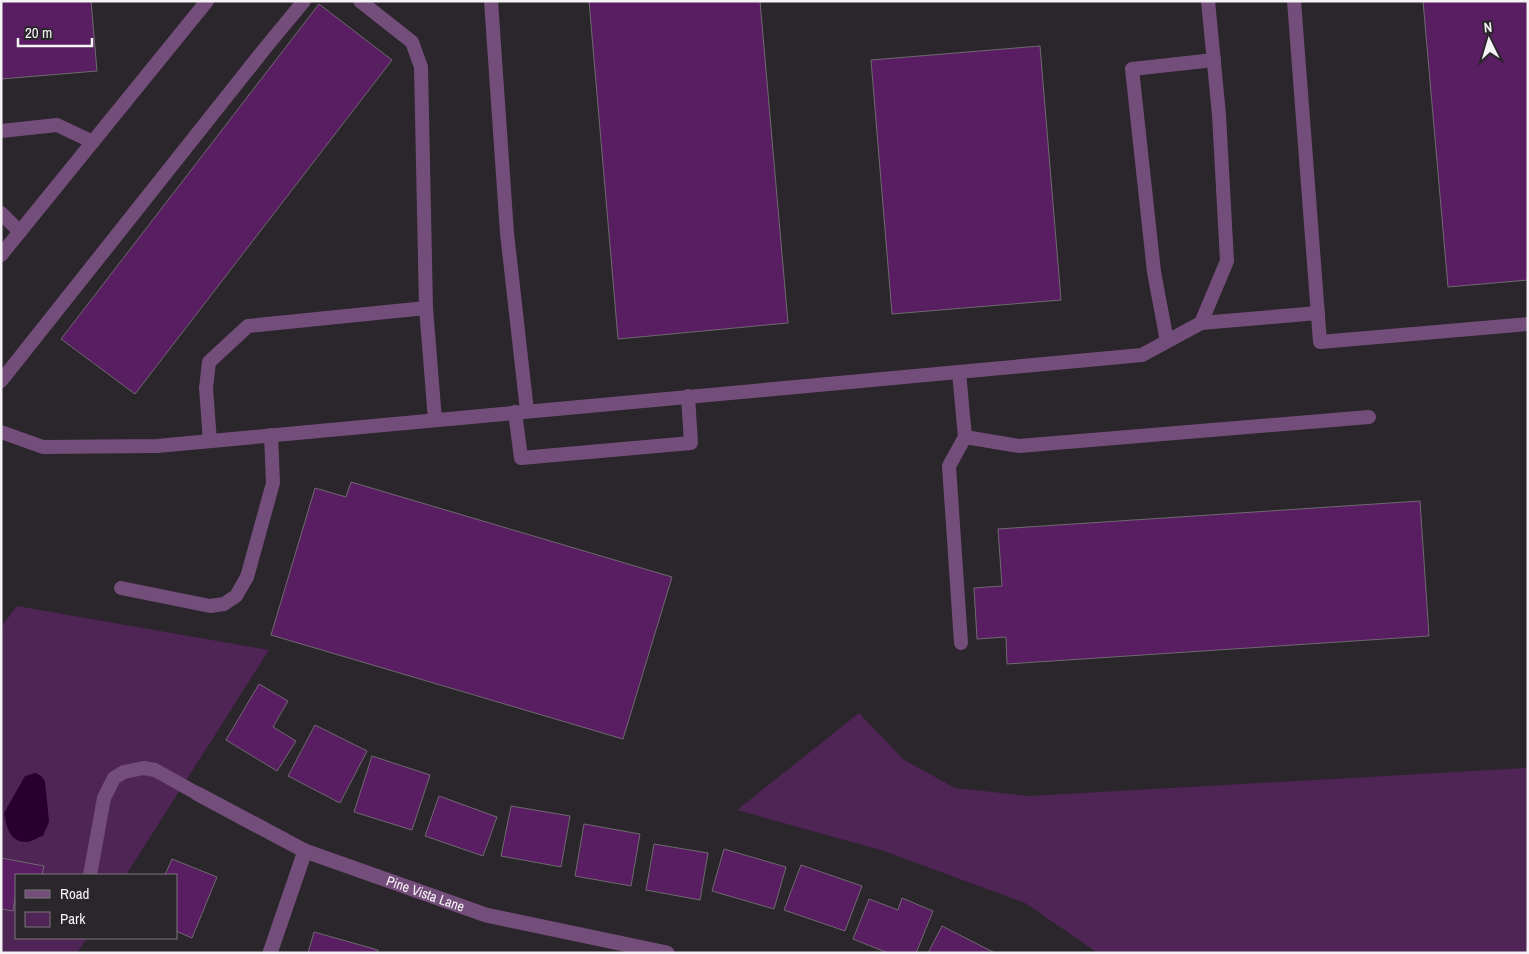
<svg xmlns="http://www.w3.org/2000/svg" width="1529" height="954" font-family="'Archivo Narrow',sans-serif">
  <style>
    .green { fill: #4e2554 }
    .water { fill: #28002f }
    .building { fill: #581e61; stroke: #6f6970 }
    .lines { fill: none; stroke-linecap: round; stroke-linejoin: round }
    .service { stroke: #744e7a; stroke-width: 14 }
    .minor { stroke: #744e7a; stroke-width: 15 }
    .labels { text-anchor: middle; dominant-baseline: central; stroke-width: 4; stroke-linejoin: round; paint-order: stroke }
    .street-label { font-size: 14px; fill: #f5f2f6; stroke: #2b252c }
  </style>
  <rect width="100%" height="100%" fill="#2b252c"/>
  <g class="green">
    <path d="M17 606 269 650 126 875H16V938H87L77 953H1V627Z"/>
    <path d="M859 713 904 760 955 788 1029 796 1528 768V953H1098L1025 903 884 851 737 810Z"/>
  </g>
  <path class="water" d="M36 773 41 776 45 781 49 822 43 836C38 837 32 842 27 842 10 843 6 826 4 813L25 776Z"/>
  <g class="building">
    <path d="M1 1H91L97 71 1 79Z"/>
    <path d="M589 1H760L788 323 618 339Z"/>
    <path d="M1423 1H1528V280L1448 287Z"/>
    <path d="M319 4 392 60 135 394 61 339Z"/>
    <path d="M1040 46 1061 300 892 314 871 60Z"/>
    <path d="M351 482 672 577 623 739 271 635 315 488 346 497Z"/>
    <path d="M1420 501 1429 636 1007 664 1006 637 977 639 974 588 1002 586 998 529Z"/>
    <path d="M259 684 288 701 273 727 296 741 277 771 226 740Z"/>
    <path d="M315 725 367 751 340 803 288 776Z"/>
    <path d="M372 756 430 775 412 830 354 812Z"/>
    <path d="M439 796 497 817 483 856 425 836Z"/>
    <path d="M511 806 570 816 561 867 501 856Z"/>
    <path d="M584 824 640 834 631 886 575 876Z"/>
    <path d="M654 844 708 853 700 900 646 890Z"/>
    <path d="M724 849 786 867 774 909 712 891Z"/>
    <path d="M1 858 44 866 42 875H16V893L13 911 1 909Z"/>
    <path d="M172 859 217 877 192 938 176 931V875H165Z"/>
    <path d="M801 865 862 886 845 931 784 910Z"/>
    <path d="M902 898 933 911 916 953H888L853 939 869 899 898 910Z"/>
    <path d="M942 926 995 953H928Z"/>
    <path d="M314 932 378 950 377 953H308Z"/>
  </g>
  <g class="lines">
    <g class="service">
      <path d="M360 1 412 42 421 67 426 308"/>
      <path d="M491 1 507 233 527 411"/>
      <path d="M1294 1 1320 342 1528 324"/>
      <path d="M1 131 57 125 93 142"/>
      <path d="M1 213 20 232"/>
      <path d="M1 255 207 1"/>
      <path d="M1201 323 1318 313"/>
      <path d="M1167 341 1154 272 1132 69 1214 60"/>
      <path d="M959 372 965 437 949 466 961 643"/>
      <path d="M1 381 266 47 304 1"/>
      <path d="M515 412 521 458 691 443 688 396"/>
      <path d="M1 432 43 447 157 446 1142 355 1201 323 1227 261 1219 115 1208 1"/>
      <path d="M965 437 1019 446 1369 417"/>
      <path d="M210 441 206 388 209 362 248 326 426 308 435 420"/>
      <path d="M121 588 210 606 224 604 236 596 247 577 273 483 271 435"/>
      <path d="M90 875 104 798 114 778 124 772 144 768 155 770 198 794"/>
    </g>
    <g class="minor">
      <path id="s1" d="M198 794 305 851 486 915 667 953"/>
      <path d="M270 953 305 851"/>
    </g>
  </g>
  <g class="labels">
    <g class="street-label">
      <text stroke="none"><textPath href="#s1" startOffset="249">Pine Vista Lane</textPath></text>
    </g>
  </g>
  <rect width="1529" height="954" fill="none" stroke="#f5f2f6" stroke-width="5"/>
  <rect x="15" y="874" width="162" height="65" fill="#2b252c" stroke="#7c777d"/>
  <rect x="25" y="890" width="25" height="8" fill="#744e7a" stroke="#7c777d"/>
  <text x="60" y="899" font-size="15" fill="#f5f2f6">Road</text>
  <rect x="25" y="912" width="25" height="15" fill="#4e2554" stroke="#7c777d"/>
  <text x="60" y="924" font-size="15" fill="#f5f2f6">Park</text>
  <g transform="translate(1489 40) rotate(355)" stroke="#2b252c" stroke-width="4" paint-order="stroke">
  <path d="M0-4L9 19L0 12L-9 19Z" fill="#f5f2f6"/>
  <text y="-8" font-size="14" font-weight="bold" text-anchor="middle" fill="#f5f2f6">N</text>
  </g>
  <path d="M18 38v8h74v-8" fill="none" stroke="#f5f2f6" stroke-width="2.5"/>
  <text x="25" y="38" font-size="15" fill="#f5f2f6" stroke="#2b252c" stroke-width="4" paint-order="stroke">20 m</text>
</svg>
